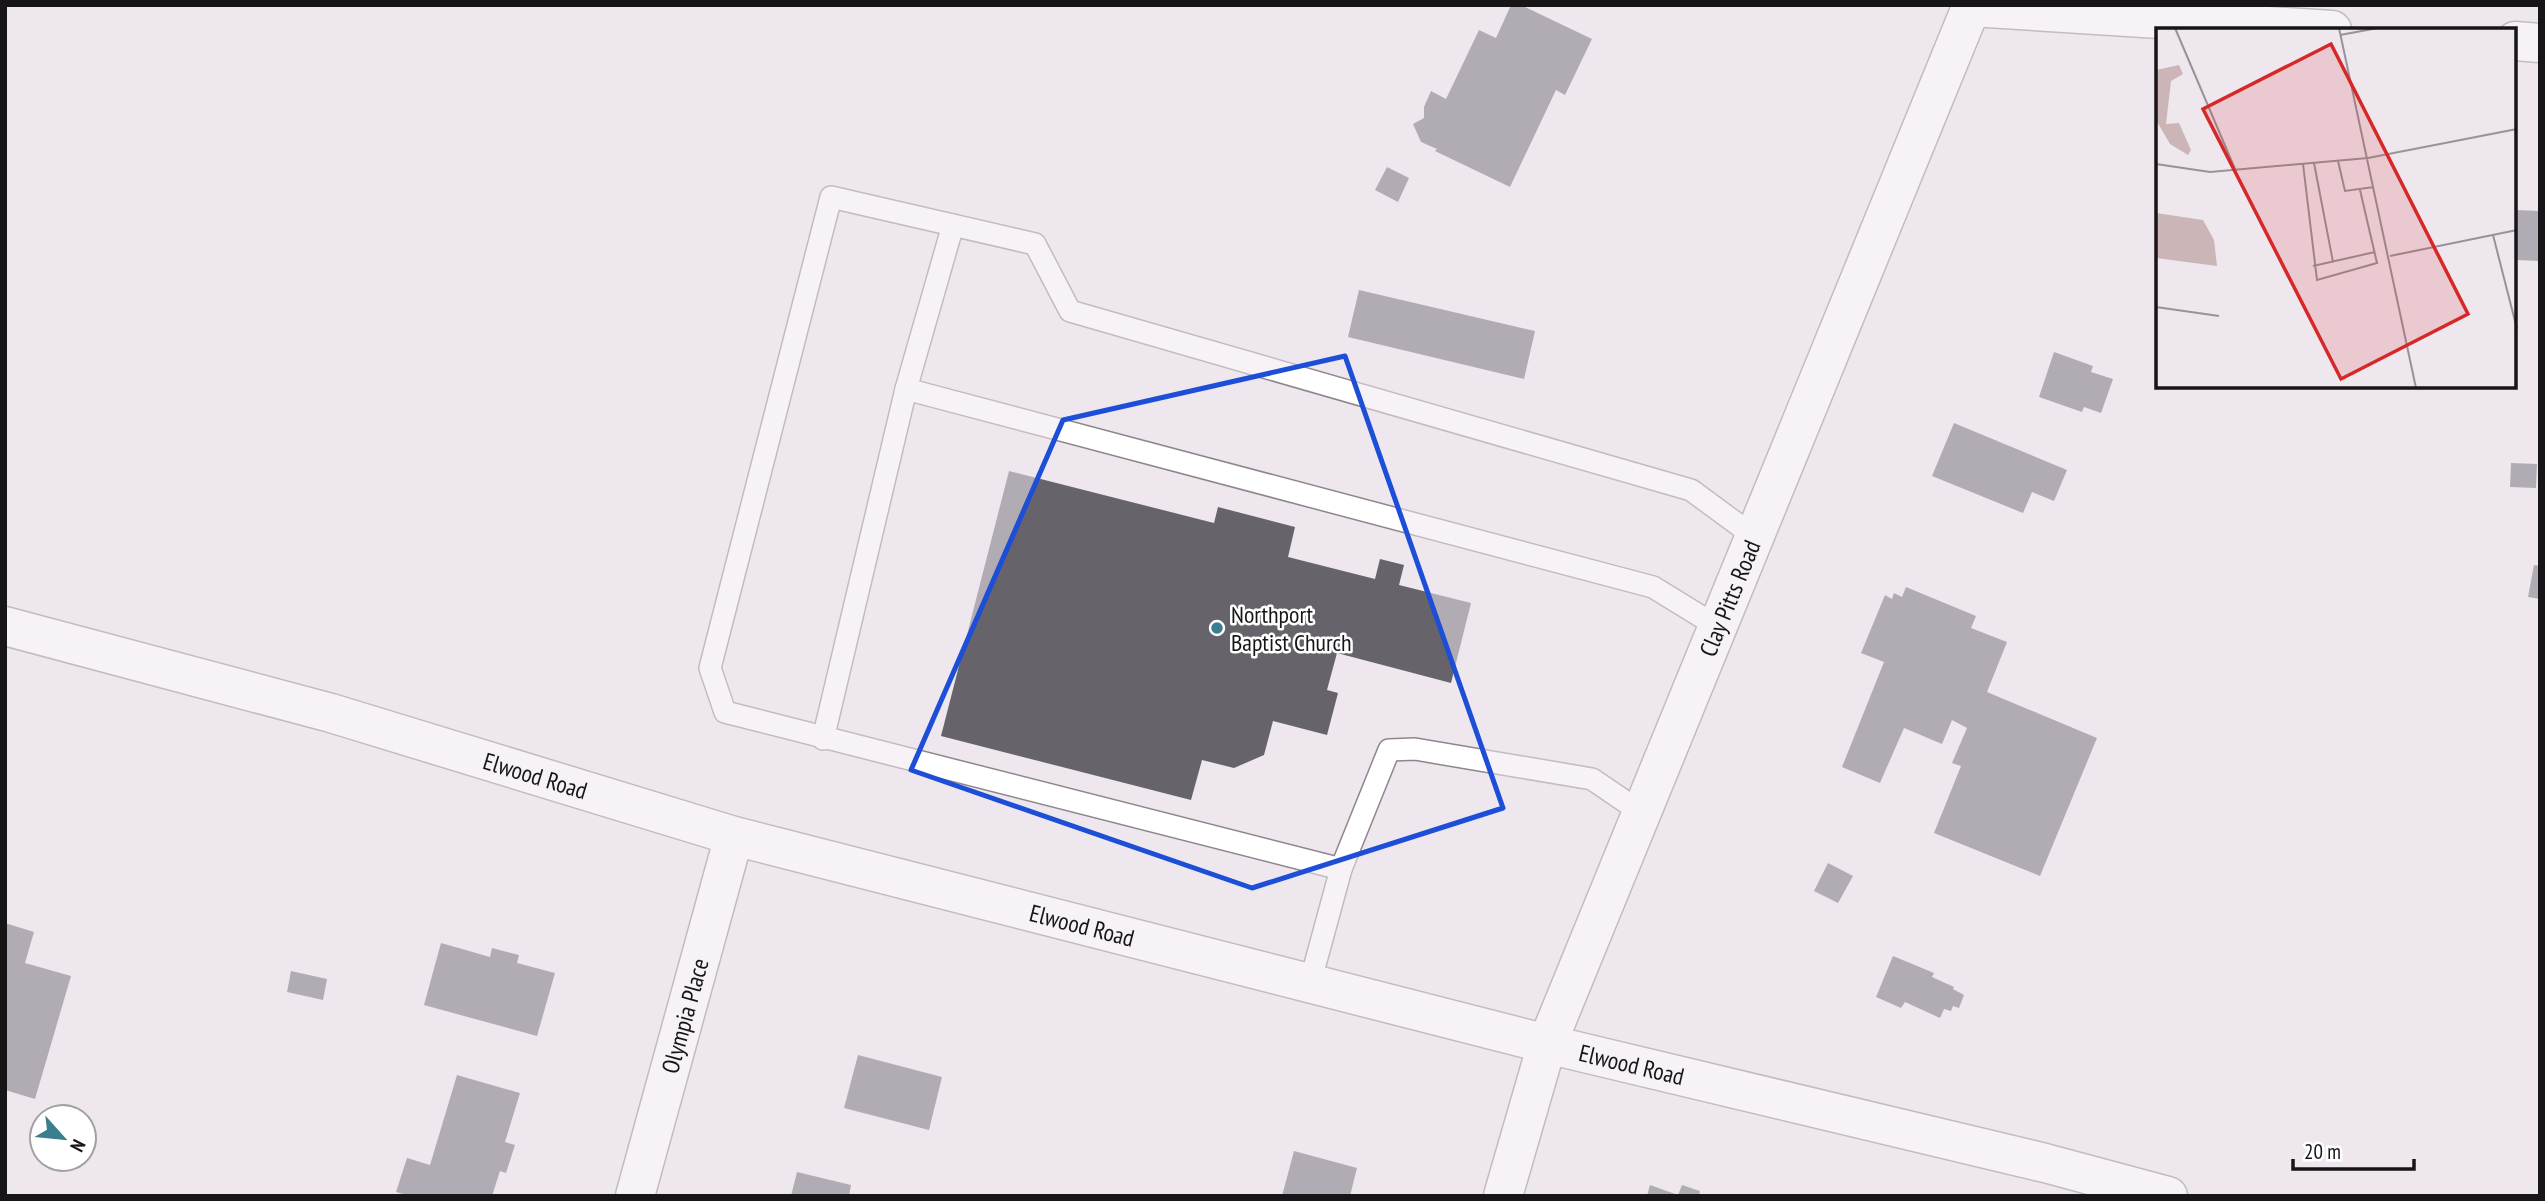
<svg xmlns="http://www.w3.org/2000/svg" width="2545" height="1201" font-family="'PT Sans Narrow',sans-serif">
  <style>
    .building { fill: #66636a }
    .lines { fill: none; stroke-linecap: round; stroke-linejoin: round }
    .service-casing { stroke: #8d868c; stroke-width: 24 }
    .minor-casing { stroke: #8d868c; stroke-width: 41 }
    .tertiary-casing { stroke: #8d868c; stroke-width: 41 }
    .secondary-casing { stroke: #8d868c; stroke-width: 41 }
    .service { stroke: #fff; stroke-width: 21 }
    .minor { stroke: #fff; stroke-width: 38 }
    .tertiary { stroke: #fff; stroke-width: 38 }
    .secondary { stroke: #fff; stroke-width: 38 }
    .marked { fill: none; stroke: #1d4ed8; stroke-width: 5; stroke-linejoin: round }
    .poi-dot { fill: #3b7e8f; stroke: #fff; stroke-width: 2.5 }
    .labels { text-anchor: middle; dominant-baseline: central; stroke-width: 5; stroke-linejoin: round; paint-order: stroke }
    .street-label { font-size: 24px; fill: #171517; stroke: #fff }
    .poi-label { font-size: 24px; fill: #171517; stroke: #fff; text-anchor: start }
    .inset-road { fill: none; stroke: #989398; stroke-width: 2 }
    .view { fill: #d62828; fill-opacity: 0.15; stroke: #d62828; stroke-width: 3.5 }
    .inset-edge { fill: none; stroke: #171517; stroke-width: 3.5 }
  </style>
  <rect width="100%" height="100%" fill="#eee7ee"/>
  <g class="building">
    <path d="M1511 5H1521L1592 39 1565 95 1556 90 1510 187 1435 151 1437 149 1421 142 1413 124 1424 118V107L1431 91 1446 99 1479 30 1496 38Z"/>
    <path d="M1387 167 1409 178 1398 202 1375 190Z"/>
    <path d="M2515 210 2540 211V261L2515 260Z"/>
    <path d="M1359 290 1535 331 1524 379 1348 337Z"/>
    <path d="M2054 352 2093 366 2091 372 2113 379 2101 413 2084 407 2082 412 2039 397Z"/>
    <path d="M1954 423 2067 470 2054 501 2032 492 2023 513 1932 476Z"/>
    <path d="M2511 463 2537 464 2536 488 2510 487Z"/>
    <path d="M1009 471 1214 523 1218 507 1295 527 1288 557 1375 579 1380 559 1404 565 1399 585 1471 603 1451 683 1337 653 1327 690 1338 693 1327 735 1273 721 1264 755 1234 768 1202 760 1191 800 941 736Z"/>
    <path d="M2534 565 2540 566V599L2528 597Z"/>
    <path d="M1906 587 1976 616 1971 628 2007 642 1987 692 2097 738 2040 876 1934 833 1961 766 1952 763 1967 728 1952 720 1942 744 1904 728 1880 783 1842 767 1884 662 1861 653 1885 595 1892 599 1894 593 1902 597Z"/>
    <path d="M1828 863 1853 876 1838 903 1814 891Z"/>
    <path d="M5 923 34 932 25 963 71 976 35 1099 5 1090Z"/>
    <path d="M441 943 490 957 492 948 519 955 517 963 555 973 537 1036 424 1005Z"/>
    <path d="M1893 956 1934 973 1932 977 1954 987 1953 989 1964 995 1959 1008 1953 1006 1951 1011 1944 1009 1940 1018 1905 1002 1901 1008 1876 997Z"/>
    <path d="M291 971 327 979 323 1000 287 992Z"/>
    <path d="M858 1055 942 1077 929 1130 844 1108Z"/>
    <path d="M457 1075 520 1093 505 1142 515 1145 506 1173 500 1171 492 1196H449L441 1194V1196H410L396 1192 407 1158 430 1165Z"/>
    <path d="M1294 1151 1357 1168 1350 1196H1282Z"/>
    <path d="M797 1172 851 1185 849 1196H791Z"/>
    <path d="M1650 1185 1678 1195 1682 1185 1700 1191 1699 1196H1647Z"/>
  </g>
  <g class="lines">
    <defs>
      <g id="service">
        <path d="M906 389 1653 587 1718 627"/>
        <path d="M823 739 906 389 953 225"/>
        <path d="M1341 869 725 712 710 668 831 197 1035 244 1070 311 1691 490 1755 537"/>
        <path d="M1310 983 1341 869 1389 750 1415 749 1592 779 1642 813"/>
      </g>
      <g id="minor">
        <path id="s1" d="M635 1196 734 836"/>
      </g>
      <g id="tertiary">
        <path d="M1971 7 2332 30"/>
        <path d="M2515 41 2540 43"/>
        <path id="s2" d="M1503 1196 1547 1044 1972 5"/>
      </g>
      <g id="secondary">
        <path id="s3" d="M5 626 331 713 734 836 1547 1044 2045 1163 2168 1196"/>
      </g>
    </defs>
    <use href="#service" class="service-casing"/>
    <use href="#minor" class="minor-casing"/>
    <use href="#tertiary" class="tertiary-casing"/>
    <use href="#secondary" class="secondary-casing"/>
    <use href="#service" class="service"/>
    <use href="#minor" class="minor"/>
    <use href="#tertiary" class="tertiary"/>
    <use href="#secondary" class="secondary"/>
  </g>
  <path d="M0 0H2545V1201H0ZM1345 356 1503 808 1252 888 911 770 1063 420Z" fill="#eee7ee" fill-opacity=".55" fill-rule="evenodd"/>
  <path class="marked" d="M1345 356 1503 808 1252 888 911 770 1063 420Z"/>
  <circle class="poi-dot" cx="1217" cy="628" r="7"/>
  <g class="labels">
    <g class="street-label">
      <text stroke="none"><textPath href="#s2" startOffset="640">Clay Pitts Road</textPath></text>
      <text stroke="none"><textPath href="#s3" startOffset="551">Elwood Road</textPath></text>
      <text stroke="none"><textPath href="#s3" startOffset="1118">Elwood Road</textPath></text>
      <text stroke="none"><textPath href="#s1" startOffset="187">Olympia Place</textPath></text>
      <text stroke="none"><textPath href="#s3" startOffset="1685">Elwood Road</textPath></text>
    </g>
    <g class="poi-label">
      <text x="1231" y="614">Northport<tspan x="1231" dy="28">Baptist Church</tspan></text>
    </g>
  </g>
  <g transform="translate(2156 28)">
    <rect width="360" height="360" fill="#eee7ee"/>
    <path d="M23 37 27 46 15 53 10 96 23 95 35 122 32 127 14 116 0 92V42ZM0 185 47 192 58 212 61 238 0 230Z" fill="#cbb5b6"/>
    <path class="inset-road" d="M19 0 79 141M183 0 260 360M184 7 222 0M182 133 189 163 218 159M158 135 177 234M0 136 54 144 212 130 361 101M147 136 161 252 221 235 204 162M337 207 361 301M234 228 361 202M157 238 219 224M0 279 63 288"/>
    <path class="view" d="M175 16 312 286 185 351 47 81Z"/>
    <rect width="360" height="360" class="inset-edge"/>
  </g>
  <rect width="2545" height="1201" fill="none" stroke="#171517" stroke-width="14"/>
  <g transform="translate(63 1138) rotate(117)"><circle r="33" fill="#ffffff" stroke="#a2a1a2" stroke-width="2"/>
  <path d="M0-5L12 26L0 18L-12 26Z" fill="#3b7e8f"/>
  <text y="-10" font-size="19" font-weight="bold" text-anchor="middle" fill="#171517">N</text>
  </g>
  <path d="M2293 1159v10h121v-10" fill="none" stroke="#171517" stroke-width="3.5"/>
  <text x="2304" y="1159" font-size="21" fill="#171517" stroke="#ffffff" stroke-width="5" paint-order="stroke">20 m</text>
</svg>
